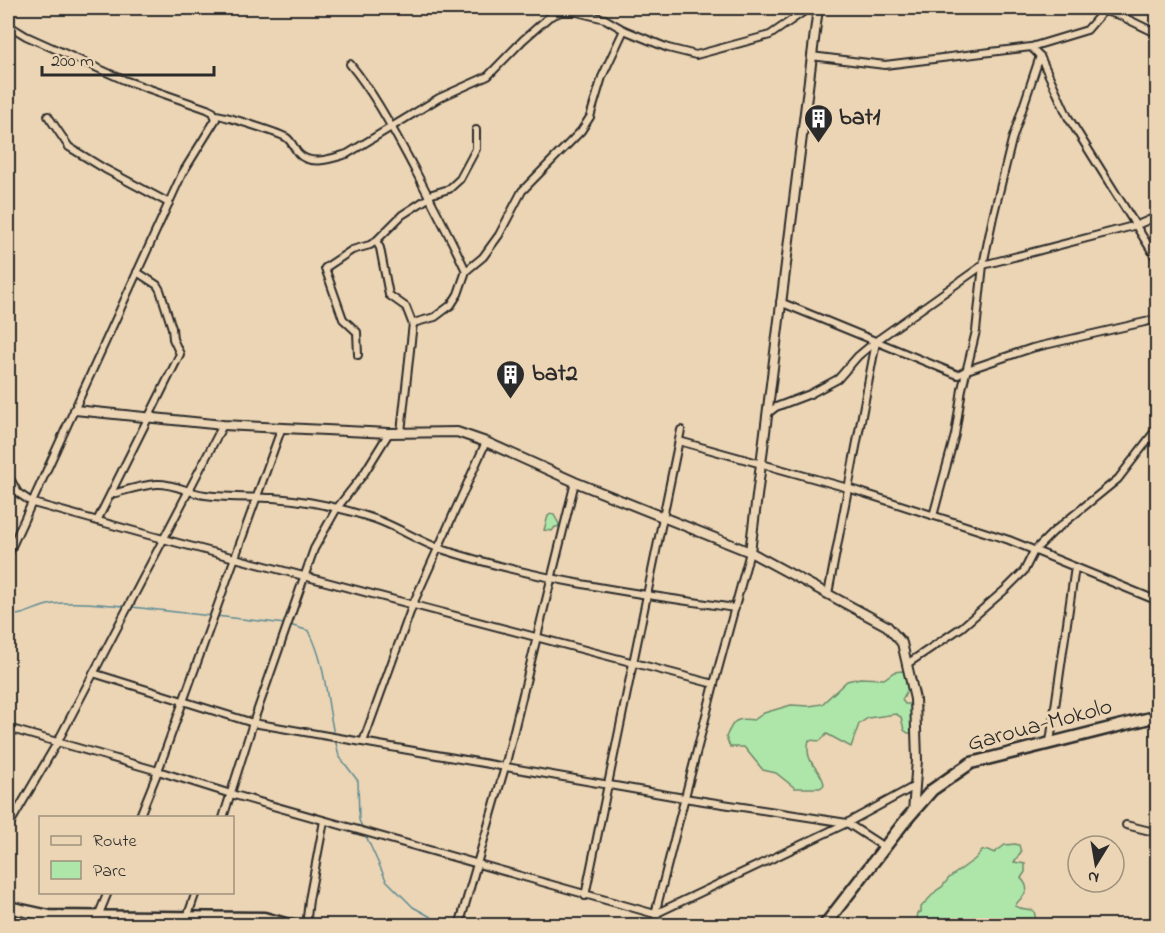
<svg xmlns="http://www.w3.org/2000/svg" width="1165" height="933" font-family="'Indie Flower',sans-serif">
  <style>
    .green { fill: #aee6aa; stroke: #6c886a; stroke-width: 1.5 }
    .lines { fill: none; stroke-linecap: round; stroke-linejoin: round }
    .stream { stroke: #5c8a95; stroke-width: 1.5 }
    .minor-casing { stroke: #2b2b2b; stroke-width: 10 }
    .tertiary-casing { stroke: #2b2b2b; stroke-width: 12 }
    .primary-casing { stroke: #2b2b2b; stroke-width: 15 }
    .minor { stroke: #ecd5b4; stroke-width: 6 }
    .tertiary { stroke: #ecd5b4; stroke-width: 8 }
    .primary { stroke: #ecd5b4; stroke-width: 10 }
    .labels { text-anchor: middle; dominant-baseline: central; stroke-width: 6; stroke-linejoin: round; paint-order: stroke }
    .poi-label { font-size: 24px; font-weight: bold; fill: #2b2b2b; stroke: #ecd5b4; text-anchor: start }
    .street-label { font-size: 24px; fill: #2b2b2b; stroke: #ecd5b4 }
  </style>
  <rect width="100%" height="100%" fill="#ecd5b4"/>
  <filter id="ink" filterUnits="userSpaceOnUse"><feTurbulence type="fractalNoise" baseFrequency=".0167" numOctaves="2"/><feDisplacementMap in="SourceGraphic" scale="12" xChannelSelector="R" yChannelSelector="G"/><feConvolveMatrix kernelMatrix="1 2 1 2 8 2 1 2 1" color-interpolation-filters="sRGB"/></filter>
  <g filter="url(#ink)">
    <g class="green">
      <path d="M551 514 554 515 559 524 558 527H555L552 531 544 530 548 516Z"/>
      <path d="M902 671 906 673 908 689 902 700 905 704H911L914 726 911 733H908L904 730 901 717 896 714 868 718 859 724 851 747 827 734 820 741 809 740C803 765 823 769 824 785L820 788H795L776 773 763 770 744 747H730L726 737C733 721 735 717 754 720L764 713 791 705 809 706 822 704 847 681 860 678 884 679 894 672Z"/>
      <path d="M1015 844 1019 845 1021 852 1014 862 1025 864V872L1021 878C1034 893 1021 895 1015 906 1022 910 1028 908 1034 911L1037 925H921L917 918 918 913 921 912V907L937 890 942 887 949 878 975 859 982 851 988 850 994 853 1005 845Z"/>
    </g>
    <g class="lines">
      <g class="stream">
        <path d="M132 607 211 616"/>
        <path d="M8 615C24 617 37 606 53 604 76 601 101 604 124 606"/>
        <path d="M216 616 285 624"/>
        <path d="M290 625 309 631C326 664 326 698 334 734"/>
        <path d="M335 739 339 756 358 781 359 820 363 829"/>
        <path d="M366 836 386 880 413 907 447 926"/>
      </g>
      <defs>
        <g id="minor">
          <path d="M1103 11 1119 15 1158 34"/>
          <path d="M8 25 26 36 124 80 207 109 213 112 216 119 182 174 8 555"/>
          <path d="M1031 47 1087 30 1106 8"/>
          <path d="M811 56 885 65 1031 47 1040 56 1068 117 1158 261"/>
          <path d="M350 64C373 92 390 124 408 157 428 195 448 232 466 271"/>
          <path d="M216 115C223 115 282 134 287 138 292 142 294 148 298 153 310 167 333 158 347 154L439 98 488 76 523 40 549 17 561 12H577L605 19 624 30 668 48 696 55 770 35 809 8"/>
          <path d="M48 116 69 147 105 169 169 203"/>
          <path d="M429 195 449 189 460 179 476 149V130"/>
          <path d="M376 241 380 248 389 295 406 307 413 325"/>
          <path d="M780 302 958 375 967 370 1032 348 1158 319"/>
          <path d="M358 355 357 332 343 319 325 268 352 250 370 245 376 241 402 215 430 197"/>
          <path d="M767 414 776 407 810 394 838 379 858 356 876 341 983 265 1137 225 1158 216"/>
          <path d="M401 432 413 323 435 317 451 305 458 294 466 271 483 257 499 235 522 191 581 131 590 117 602 77 624 30"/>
          <path d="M679 441 848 488 1009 540 1158 601"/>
          <path d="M8 475 18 493 33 503 163 539 714 684"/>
          <path d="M112 494C127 490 142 485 157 484 173 483 189 493 205 495 228 498 250 497 273 498 307 500 342 508 375 519 398 527 418 541 441 549 536 580 636 594 735 608"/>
          <path d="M933 516 955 435 962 389 976 331 983 265 993 217 1012 140 1040 56"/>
          <path d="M97 521 180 354 173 339 172 328 160 290 157 285 137 272"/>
          <path d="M828 594 876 342"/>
          <path d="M907 664 962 627 1007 588 1024 571 1034 551 1053 532 1118 479 1158 427"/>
          <path d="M93 673 253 723 684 798 847 823 884 847"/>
          <path d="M8 728 158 771 231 794 655 914 847 823 915 786"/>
          <path d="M363 742 413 604 486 442"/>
          <path d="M1050 742 1075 567"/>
          <path d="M139 818 158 771 282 427"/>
          <path d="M223 818 253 723 314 549 337 508 363 475 389 433"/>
          <path d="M1126 825 1158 833"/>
          <path d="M8 827 57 743 223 425"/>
          <path d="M585 896 681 430"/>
          <path d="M94 926 108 892"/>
          <path d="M184 926 196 892"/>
          <path d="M306 926 309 900 324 821"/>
          <path d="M459 926 505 767 575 482"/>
          <path d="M662 926 655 914 714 684 750 552"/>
        </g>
        <g id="tertiary">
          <path d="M818 8 750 552 887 626 902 643 915 699 917 760 913 812"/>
          <path d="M75 410 223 425 389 433 457 432 486 442 575 482 750 552"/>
        </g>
        <g id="primary">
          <path d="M8 907 49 916 264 918 293 926"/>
          <path d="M824 926 905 821 932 790 971 763 1158 716"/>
        </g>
      </defs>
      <use href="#minor" class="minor-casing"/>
      <use href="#tertiary" class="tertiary-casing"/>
      <use href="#primary" class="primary-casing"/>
      <use href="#minor" class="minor"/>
      <use href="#tertiary" class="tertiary"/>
      <use href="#primary" class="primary"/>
    </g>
  </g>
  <defs>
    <symbol id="building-pin" viewBox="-11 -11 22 30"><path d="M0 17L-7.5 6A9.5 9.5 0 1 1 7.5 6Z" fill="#2b2b2b" stroke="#ecd5b4"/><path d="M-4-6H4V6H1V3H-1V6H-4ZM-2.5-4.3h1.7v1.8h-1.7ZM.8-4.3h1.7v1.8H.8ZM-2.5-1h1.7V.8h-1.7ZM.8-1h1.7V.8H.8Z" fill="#fff"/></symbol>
  </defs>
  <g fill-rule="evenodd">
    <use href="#building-pin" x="802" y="102" width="33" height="45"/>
    <use href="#building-pin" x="494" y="358" width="33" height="45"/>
  </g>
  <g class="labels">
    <g class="poi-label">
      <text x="839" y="118">bat1</text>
      <text x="532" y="374">bat2</text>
    </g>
    <g class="street-label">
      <text transform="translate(1040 726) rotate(-15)">Garoua-Mokolo</text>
    </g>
  </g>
  <rect width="1165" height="933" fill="none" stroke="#ecd5b4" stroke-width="30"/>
  <rect x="15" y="15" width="1135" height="903" fill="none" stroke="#2b2b2b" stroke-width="2" filter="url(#ink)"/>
  <rect x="39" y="816" width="195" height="78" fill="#ecd5b4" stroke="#9f917d" stroke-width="1.5"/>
  <rect x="51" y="836" width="30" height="9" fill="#ecd5b4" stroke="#9f917d" stroke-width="1.5"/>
  <text x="93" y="846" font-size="18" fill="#2b2b2b">Route</text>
  <rect x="51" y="861" width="30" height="18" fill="#aee6aa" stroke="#9f917d" stroke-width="1.5"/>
  <text x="93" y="876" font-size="18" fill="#2b2b2b">Parc</text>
  <g transform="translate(1096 864) rotate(191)"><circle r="28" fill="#ecd5b4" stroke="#9f917d" stroke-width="1.5"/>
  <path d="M0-4.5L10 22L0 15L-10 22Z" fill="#2b2b2b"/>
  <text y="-9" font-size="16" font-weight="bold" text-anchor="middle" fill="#2b2b2b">N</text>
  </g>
  <path d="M42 66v9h172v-9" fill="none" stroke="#2b2b2b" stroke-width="3"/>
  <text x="51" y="66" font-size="18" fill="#2b2b2b" stroke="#ecd5b4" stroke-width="4.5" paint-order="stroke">200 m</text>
</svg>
